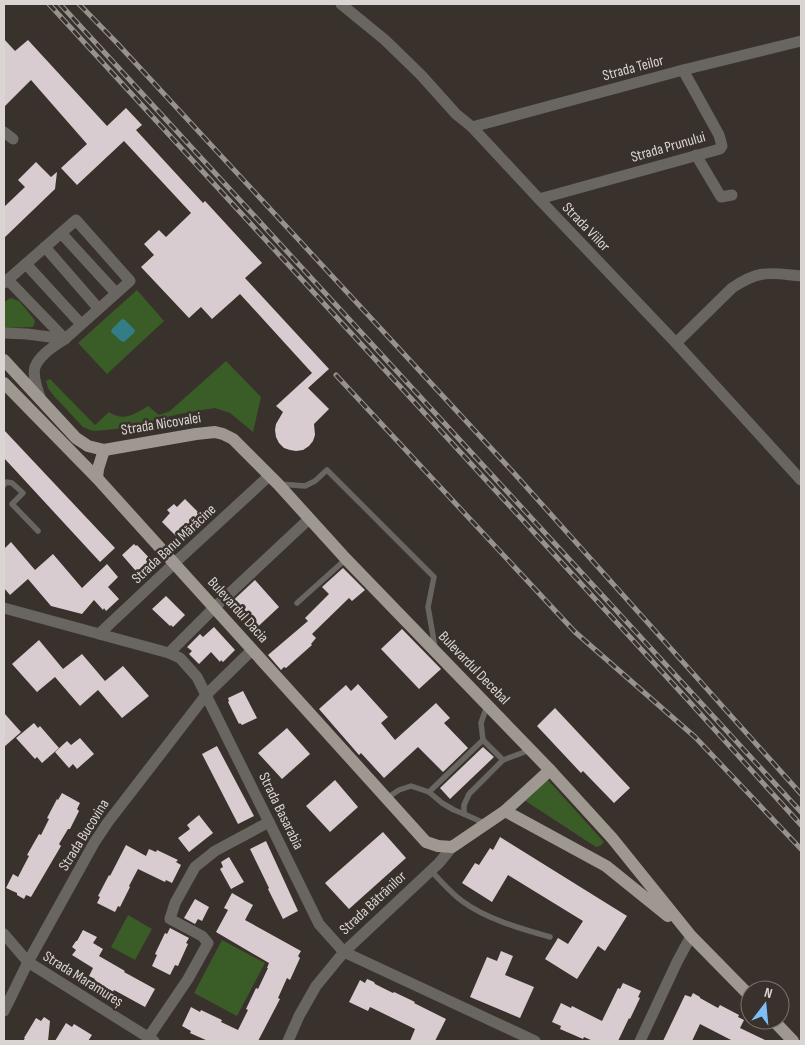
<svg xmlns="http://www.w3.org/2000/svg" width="805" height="1045" font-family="'Sofia Sans Condensed',sans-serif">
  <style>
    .green { fill: #3a5c26 }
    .water { fill: #337d86 }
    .building { fill: #d9ccd1 }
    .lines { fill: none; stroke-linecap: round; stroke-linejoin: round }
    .service { stroke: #696662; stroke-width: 5.5 }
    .minor { stroke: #696662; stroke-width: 11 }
    .primary { stroke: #9e9891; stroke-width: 12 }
    .rail-casing { stroke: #98928e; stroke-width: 5 }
    .rail { stroke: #39312c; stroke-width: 3; stroke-dasharray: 9; stroke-linecap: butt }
    .labels { text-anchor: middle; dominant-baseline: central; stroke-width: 5; stroke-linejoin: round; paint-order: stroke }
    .street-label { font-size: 15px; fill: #dad5d2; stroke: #39312c }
  </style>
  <rect width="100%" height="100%" fill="#39312c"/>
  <g class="green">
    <path d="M137 290 164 321 107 374 78 343Z"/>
    <path d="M11 298 19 301 34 319 35 322 33 327 4 328V302Z"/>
    <path d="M226 361 261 397 253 432 230 413 215 408 179 414 125 428 95 431 90 430 83 427 54 396 48 388 46 381 50 379 95 425 109 412C124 422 135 414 148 406L159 415 170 411Z"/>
    <path d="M548 780 604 842 600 846 596 847 524 800Z"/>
    <path d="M128 915 152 929 135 960 111 947Z"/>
    <path d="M222 940 265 963 237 1016 194 993Z"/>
  </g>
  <path class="water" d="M122 319 125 320 135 330 134 333 124 342 121 341 111 332 112 329Z"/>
  <g class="building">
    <path d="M4 39 15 51 28 40 107 126 126 108 142 125 136 130 203 203 205 201 262 263 245 278 329 369 308 388 329 409 314 424 315 435 313 441 309 446 303 450 296 451 290 450 284 448 279 443 276 437 275 430 276 424 283 412 276 406 312 373 240 294 212 319 201 307 189 318 141 267 154 255 144 244 159 230 166 237 191 213 124 141 77 185 61 168 87 144 31 80 4 107Z"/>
    <path d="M36 162 51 177 57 172 55 189 4 238V207L25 187 18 180Z"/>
    <path d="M4 430 115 548 100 562 4 458Z"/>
    <path d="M185 499 202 516 178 538 162 522 170 513 167 510 174 504 177 507Z"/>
    <path d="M11 542 35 570 53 554 82 588 107 564 118 577 108 587 119 599 106 611 104 608 103 610 94 600 82 614 51 606 28 579 10 595 4 588V549Z"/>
    <path d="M134 544 136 546 137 545 154 563 153 564 155 566 142 578 122 555Z"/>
    <path d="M343 568 365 590 352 601 349 598 312 634 316 638 311 644 312 645 286 668 284 667 281 670 268 655 308 621 305 618 329 594 322 587Z"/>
    <path d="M255 580 279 607 252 632 227 606Z"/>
    <path d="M166 596 185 615 173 627 171 625 170 626 152 609Z"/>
    <path d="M214 627 235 650 223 662 221 660 220 662 211 652 199 664 189 654 192 651 187 647 200 634 203 637Z"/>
    <path d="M402 629 441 669 419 689 381 649Z"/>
    <path d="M39 640 63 669 82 654 105 681 123 666 149 696 122 718 98 690 80 706 55 677 37 692 12 664Z"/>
    <path d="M358 684 388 717 381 723 395 740 436 703 450 718 444 723 468 748 443 772 418 747 384 778 361 753 359 755 319 709 346 685 351 691Z"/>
    <path d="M243 691 257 718 242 725 240 723 239 724 228 702 229 701 228 698Z"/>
    <path d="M555 708 630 788 614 803 583 771 581 773 537 726Z"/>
    <path d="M4 713 21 732 4 747Z"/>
    <path d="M34 723 38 728 40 726 59 748 42 763 37 757 35 759 16 738Z"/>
    <path d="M287 728 310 754 282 779 258 753Z"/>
    <path d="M80 738 94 754 77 769 73 764 69 768 55 752 67 741 71 745Z"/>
    <path d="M217 746 254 816 238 824 202 754Z"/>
    <path d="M483 747 494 757 450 799 440 788Z"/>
    <path d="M335 780 358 807 330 832 306 806Z"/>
    <path d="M62 793 80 803 77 809 79 811 70 829H68L59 844 61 846 31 897 26 895 24 899 17 895V893L6 888 13 874 18 877 29 856 27 855 39 834 41 835 49 819 47 818 57 799 58 800Z"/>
    <path d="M199 815 213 833 189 852 178 838 190 829 187 825Z"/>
    <path d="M383 832 406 858 349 909 325 883Z"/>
    <path d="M500 837 627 916 605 951 598 946 577 979 545 959 558 938 568 944 583 921 508 875 492 902 462 883 475 863 479 865 490 848 493 850Z"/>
    <path d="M266 841 298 911 283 919 268 889 269 888 250 849Z"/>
    <path d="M126 845 146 856 149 849 156 852 157 850 178 860 176 862 181 865 172 883 166 880 165 882 138 869 129 886 130 887 120 907 118 906 115 912 97 903 100 897 98 896 109 875 110 876Z"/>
    <path d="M229 857 244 882 231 889 220 869 223 867 221 862Z"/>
    <path d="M232 893 253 905 245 920 301 951 298 956 300 958 290 980 287 978 278 998 280 999 258 1041H208L190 1033 191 1031 182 1026 191 1007 200 1012 201 1010 222 1020 221 1022 238 1030 248 1010 246 1009 256 988 258 989 268 968H267L269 963 216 932 228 910 224 908Z"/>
    <path d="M195 899 209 907 202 921 198 919 195 924 184 918Z"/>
    <path d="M170 928 189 938 186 943 188 944 178 966 175 965 170 975 152 966 157 955 155 954 165 933 167 934Z"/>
    <path d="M83 930 97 937 93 943 103 949 99 956 125 971 124 972 155 989 145 1007 114 990 113 992 94 981 95 979 89 976 93 968 72 955 76 950 72 947 76 941H77Z"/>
    <path d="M501 951 513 956 505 975 534 987 520 1018 470 997 487 957 497 961Z"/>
    <path d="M367 979 374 982 375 984 393 993 394 992 415 1002 414 1003 446 1019 435 1041H410L415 1029 370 1007 368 1011 349 1002 360 980 365 983Z"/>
    <path d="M623 983 641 991 638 997 640 998 630 1019 629 1018 618 1041H593L584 1037 583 1039 560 1029 561 1026 552 1022 561 1003 571 1008 572 1006 602 1021 618 988 620 989Z"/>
    <path d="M693 993 700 997V998L718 1008 720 1005 739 1015 738 1017 744 1020 740 1028 767 1041H733L700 1024 692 1041H663L685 995 691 997Z"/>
    <path d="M44 1017 50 1021 48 1041H23L25 1038H24L36 1018 41 1021Z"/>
    <path d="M66 1023 72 1027 74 1024 92 1035 88 1041H55Z"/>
  </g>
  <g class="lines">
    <g class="service">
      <path d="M280 484 305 486 315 481 327 470 434 577 428 607 435 647"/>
      <path d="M4 485 6 482 12 483 23 493 12 504 38 531"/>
      <path d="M297 603 346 559"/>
      <path d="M483 740 503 760"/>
      <path d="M429 792 483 740 481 723 487 706"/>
      <path d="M387 798 399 790 411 786 429 792 442 803 454 810 464 814"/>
      <path d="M484 823 464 814V805L469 794 503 760 530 750"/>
      <path d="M431 871C441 881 451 893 462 901 486 919 522 929 550 937"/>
    </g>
    <g class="minor">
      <path d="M341 4 385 40 421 75 456 114 472 127 539 199 676 343 801 480"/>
      <path d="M472 127 683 70 801 41"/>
      <path d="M4 132 13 139"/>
      <path d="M696 155 721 197 732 195"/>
      <path d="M539 199 720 149 722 146 719 135 683 70"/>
      <path d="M61 233 116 293"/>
      <path d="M45 247 98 308"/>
      <path d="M26 264 81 324"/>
      <path d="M8 280 65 339"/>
      <path d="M4 283 76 220 130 281 65 339C55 345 39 356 35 367 32 377 38 391 41 400"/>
      <path d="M4 333 27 334 65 339"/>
      <path d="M676 343 732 288C760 269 770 273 801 276"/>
      <path d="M4 608 169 653 180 658 197 677 269 822 319 924 344 952 535 1041"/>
      <path d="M99 634 180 558 269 476"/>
      <path d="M169 653 214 608 309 519"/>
      <path d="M4 934 28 962 154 1041"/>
      <path d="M4 1011 28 962 94 843 108 822 206 695 252 650"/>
      <path d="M148 1038 188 979 208 943 202 936 170 919 175 903 195 867 215 851 269 822"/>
      <path d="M288 1041 299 1016 316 986 344 952 439 863 452 847"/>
      <path d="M640 1041 677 962 691 936"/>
    </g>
    <g class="primary">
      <path d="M4 360 76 438 88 446 104 450 196 434 215 432 223 434 233 439 278 484 346 559 550 770 612 838 691 936 750 996"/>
      <path d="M4 383 97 478 426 842 438 846 452 847 505 811 550 770"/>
      <path d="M97 478 98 469 104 450"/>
      <path d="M505 811 606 866 668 916"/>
      <path d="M773 1020 793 1041"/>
    </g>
    <defs>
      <g id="rail">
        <path d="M49 4 686 698 801 825"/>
        <path d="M60 4 801 812"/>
        <path d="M79 4 116 42 513 472 801 794"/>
        <path d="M336 375 575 632 695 737 801 849"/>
      </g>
    </defs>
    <use href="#rail" class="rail-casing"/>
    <use href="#rail" class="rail"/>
  </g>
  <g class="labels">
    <g class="street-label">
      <text transform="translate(633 68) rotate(-15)">Strada Teilor</text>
      <text transform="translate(668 147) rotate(-16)">Strada Prunului</text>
      <text transform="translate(586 227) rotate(46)">Strada Viilor</text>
      <text transform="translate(161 424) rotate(-9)">Strada Nicovalei</text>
      <text transform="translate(174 544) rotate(-43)">Strada Banu Mărăcine</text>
      <text transform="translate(238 610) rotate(48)">Bulevardul Dacia</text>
      <text transform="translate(474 668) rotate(46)">Bulevardul Decebal</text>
      <text transform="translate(281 811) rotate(64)">Strada Basarabia</text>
      <text transform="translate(84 835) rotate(-58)">Strada Bucovina</text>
      <text transform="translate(373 903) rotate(-43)">Strada Bătrânilor</text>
      <text transform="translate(83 979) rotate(32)">Strada Maramureș</text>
    </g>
  </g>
  <rect width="805" height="1045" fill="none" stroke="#dad5d2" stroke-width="10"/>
  <g transform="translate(765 1005) rotate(16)"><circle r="24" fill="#39312c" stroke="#79736e"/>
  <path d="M0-4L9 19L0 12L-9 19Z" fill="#7dbef9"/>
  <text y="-8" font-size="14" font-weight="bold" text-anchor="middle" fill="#dad5d2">N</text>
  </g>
</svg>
